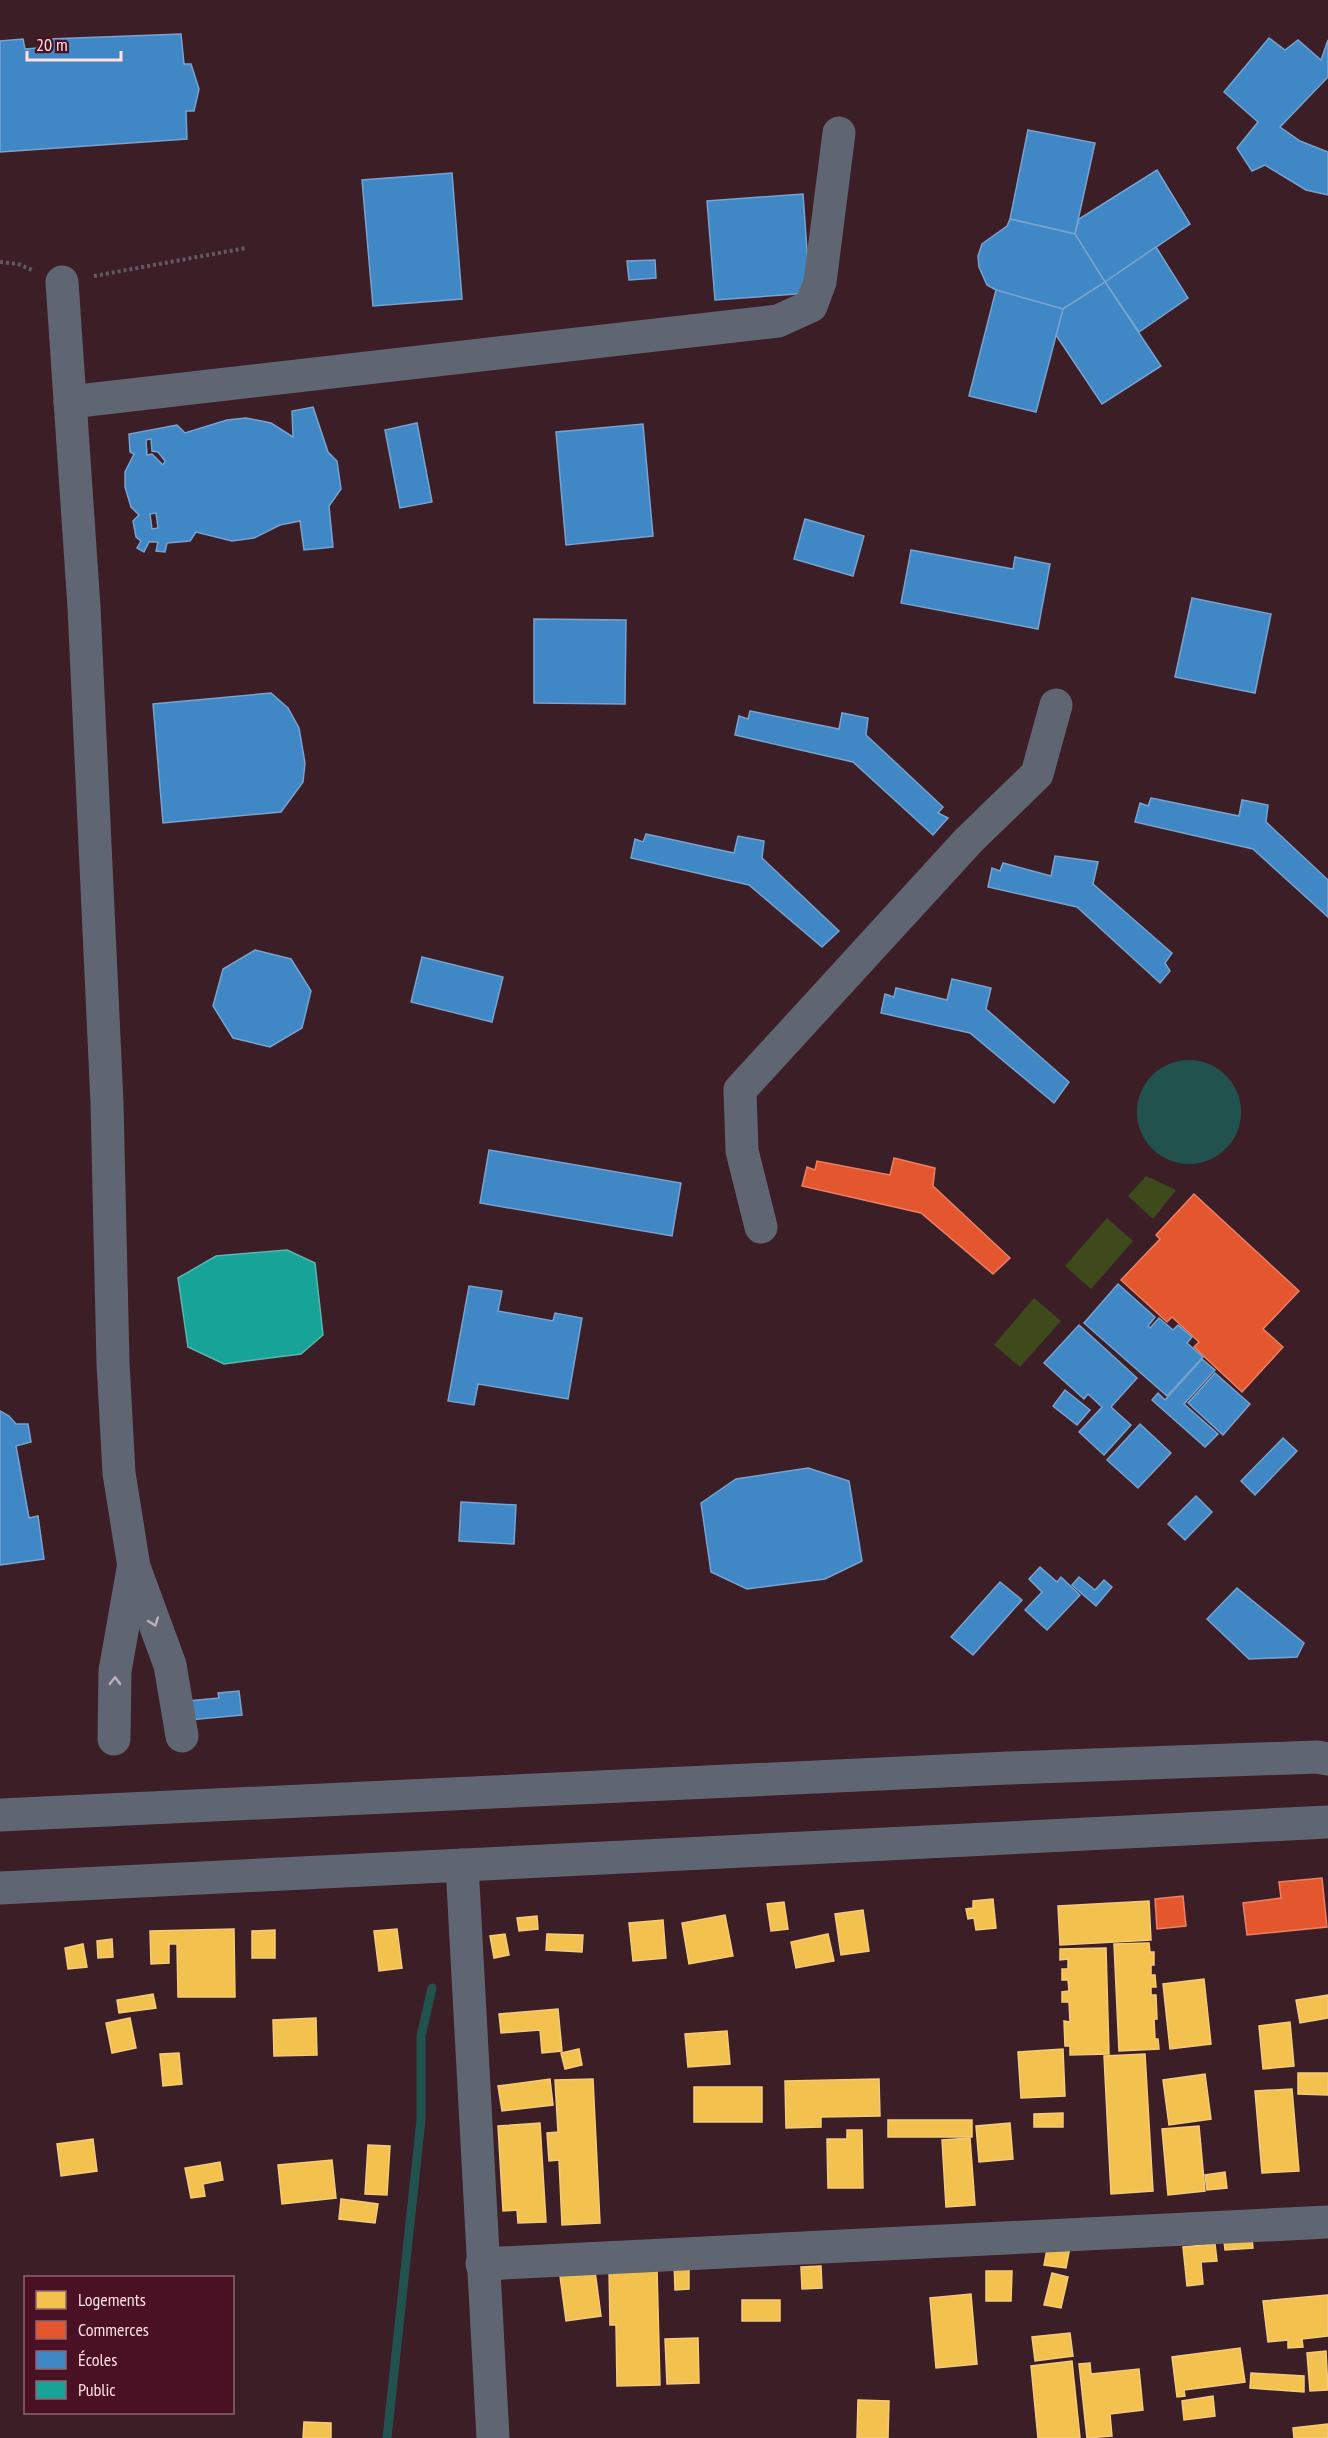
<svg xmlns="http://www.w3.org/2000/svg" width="1328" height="2438" font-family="'PT Sans Narrow',sans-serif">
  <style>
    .green { fill: #3e4a1b }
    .water { fill: #22524d }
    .homes { fill: #f2c14e; stroke: #f6ca7b; stroke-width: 1.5 }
    .shops { fill: #e4572e; stroke: #ec8065; stroke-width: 1.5 }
    .schools { fill: #3f88c5; stroke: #78a2cf; stroke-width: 1.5; fill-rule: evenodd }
    .public { fill: #17a398; stroke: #5cb5af; stroke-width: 1.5 }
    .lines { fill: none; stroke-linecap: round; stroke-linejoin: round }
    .stream { stroke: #22524d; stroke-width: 9 }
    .path { stroke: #615a63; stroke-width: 4; stroke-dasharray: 3 3; stroke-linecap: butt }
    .minor { stroke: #606671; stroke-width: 33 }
    .oneway { stroke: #bfafb7 }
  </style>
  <rect width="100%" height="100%" fill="#3c1e27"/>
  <g class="green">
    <path d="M1146 1176 1176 1190 1153 1219 1128 1196Z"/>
    <path d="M1107 1218 1133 1241 1091 1289 1065 1266Z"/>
    <path d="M1034 1298 1061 1321 1020 1367 994 1345Z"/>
  </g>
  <circle class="water" cx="1189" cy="1112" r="52"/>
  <g class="homes">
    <path d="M993 1899 996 1928 976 1930 974 1918 968 1919 966 1909 973 1908V1901Z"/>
    <path d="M1149 1901 1151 1940 1060 1945 1058 1906Z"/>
    <path d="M784 1902 788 1929 771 1931 767 1904Z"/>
    <path d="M863 1910 869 1951 841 1955 835 1914Z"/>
    <path d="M725 1915 733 1956 689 1964 682 1923Z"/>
    <path d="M537 1916 538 1929 519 1931 517 1918Z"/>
    <path d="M663 1920 666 1958 633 1961 629 1923Z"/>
    <path d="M234 1929 235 1997H178L177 1944H169V1963L151 1964 150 1931Z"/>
    <path d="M397 1929 402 1968 379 1971 374 1931Z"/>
    <path d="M275 1930V1958H252V1931Z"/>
    <path d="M505 1934 509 1955 494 1958 490 1936Z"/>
    <path d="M547 1934 583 1935 582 1952 546 1950Z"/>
    <path d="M828 1934 834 1961 796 1968 791 1942Z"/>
    <path d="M112 1939 113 1957 98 1958 97 1941Z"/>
    <path d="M1149 1943 1150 1952H1154V1965H1151V1975H1155L1156 1987H1151V1995H1156L1157 2019H1154L1155 2039H1158L1159 2049 1119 2051 1114 1944Z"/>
    <path d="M83 1944 87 1967 68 1969 65 1948Z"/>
    <path d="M1106 1948 1109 2054 1070 2055V2046H1065L1064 2021 1070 2022 1069 2002H1062V1992L1069 1991 1068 1980H1062V1969H1068V1959L1060 1960V1949Z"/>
    <path d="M1204 1979 1211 2044 1170 2049 1163 1984Z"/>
    <path d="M153 1994 156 2008 119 2013 117 2000Z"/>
    <path d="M1328 1995V2018L1300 2023 1296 2000Z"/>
    <path d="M558 2009 562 2051 542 2053 540 2030 501 2033 499 2014Z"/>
    <path d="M130 2018 136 2048 112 2053 106 2023Z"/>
    <path d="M316 2018 317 2055 274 2056 273 2020Z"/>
    <path d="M1290 2022 1294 2066 1263 2069 1259 2026Z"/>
    <path d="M727 2031 730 2064 688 2067 685 2034Z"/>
    <path d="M579 2049 582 2065 565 2069 561 2053Z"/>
    <path d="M1063 2049 1065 2096 1021 2098 1018 2052Z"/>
    <path d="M179 2053 182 2084 163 2086 160 2054Z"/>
    <path d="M1145 2054 1153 2191 1111 2194 1104 2056Z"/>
    <path d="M1298 2073H1328V2095L1298 2094Z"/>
    <path d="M1205 2074 1211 2119 1169 2125 1163 2080Z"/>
    <path d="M550 2079 553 2105 502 2111 498 2086Z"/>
    <path d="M593 2079 600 2223 562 2225 559 2160 549 2161 547 2133 558 2132 555 2080Z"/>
    <path d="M879 2079 880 2116 821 2117V2127L786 2128 785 2081Z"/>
    <rect x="694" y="2087" width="68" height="35"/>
    <path d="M1292 2089 1299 2171 1262 2173 1255 2091Z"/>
    <path d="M1063 2113V2127H1034V2114Z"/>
    <rect x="888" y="2120" width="84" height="17"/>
    <path d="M540 2123 546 2222 518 2223 517 2210 503 2211 498 2126Z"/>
    <path d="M1010 2123 1013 2159 979 2162 976 2126Z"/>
    <path d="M1199 2126 1205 2191 1168 2195 1162 2129Z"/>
    <path d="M847 2130H862L863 2188H828L827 2139H847Z"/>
    <path d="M970 2138 975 2205 946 2207 942 2140Z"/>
    <path d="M93 2139 97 2171 61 2176 57 2144Z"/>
    <path d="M368 2145 390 2146 387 2195 365 2194Z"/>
    <path d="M332 2160 336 2198 282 2204 278 2165Z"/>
    <path d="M220 2162 223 2180 203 2184 205 2196 191 2198 185 2168Z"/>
    <path d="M1225 2172 1227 2188 1207 2190 1205 2175Z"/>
    <path d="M341 2199 378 2204 375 2223 339 2219Z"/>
    <path d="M1251 2228 1253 2248 1225 2250 1223 2231Z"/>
    <path d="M1048 2244 1070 2247 1066 2268 1044 2265Z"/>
    <path d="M1215 2244 1217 2261 1201 2262 1203 2284 1187 2286 1183 2247Z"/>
    <path d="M674 2260H689V2289L675 2290Z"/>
    <path d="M821 2266 822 2288 802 2289 801 2267Z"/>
    <path d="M657 2269 660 2385 617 2386 616 2325H610L609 2270Z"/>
    <path d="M595 2271 601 2316 566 2321 560 2276Z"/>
    <path d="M986 2271H1012L1011 2301H986Z"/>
    <path d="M1052 2273 1068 2277 1061 2308 1044 2305Z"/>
    <path d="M971 2294 977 2364 936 2368 930 2298Z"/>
    <path d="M1328 2295V2336L1302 2339 1303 2347 1288 2348V2340L1268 2342 1263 2301Z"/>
    <rect x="742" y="2300" width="38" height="21"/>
    <path d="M1070 2333 1073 2356 1035 2361 1032 2337Z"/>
    <path d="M698 2338 699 2383 667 2384 665 2339Z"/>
    <path d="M1240 2348 1245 2382 1184 2390 1185 2396 1177 2397 1172 2357Z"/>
    <path d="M1326 2351 1328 2390 1310 2391 1307 2353Z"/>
    <path d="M1072 2361 1080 2438H1038L1031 2366Z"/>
    <path d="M1090 2363 1091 2374 1139 2369 1143 2410 1110 2414 1112 2436 1087 2438 1079 2364Z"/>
    <path d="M1251 2373 1304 2376V2392L1250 2388Z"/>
    <path d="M1213 2396 1215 2416 1184 2420 1182 2401Z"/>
    <path d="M858 2400 889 2401 888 2438H857Z"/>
    <path d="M304 2422 331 2423V2438H303Z"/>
    <path d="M1328 2424V2438H1294L1293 2428Z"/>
  </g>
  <g class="shops">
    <path d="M894 1158 935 1168 933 1186 1010 1258 993 1274 921 1213 802 1186 807 1167 815 1170 817 1161 890 1175Z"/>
    <path d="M1194 1194 1299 1291 1263 1329 1283 1347 1242 1392 1194 1347 1199 1342 1172 1317 1167 1322 1121 1280 1160 1239 1156 1235Z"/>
    <path d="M1322 1878 1327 1927 1247 1935 1243 1903 1281 1898 1279 1882Z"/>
    <path d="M1183 1896 1186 1926 1157 1929 1155 1899Z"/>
  </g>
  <g class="schools">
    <path d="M181 34 184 64H191L199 89 194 111H186L187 139 0 152V41L23 39 25 49 51 47 50 39Z"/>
    <path d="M1269 38 1285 50 1298 40 1321 60 1328 40V77L1280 127 1300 141 1328 152V195L1306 190 1265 165 1252 171 1237 148 1258 122 1224 92Z"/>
    <path d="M1028 130 1095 143 1075 234 1010 219Z"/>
    <path d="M1157 170 1190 224 1105 282 1075 234 1079 219Z"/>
    <path d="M452 173 462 299 373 306 362 180Z"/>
    <path d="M803 194 810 293 715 300 707 201Z"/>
    <path d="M1010 219 1075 234 1105 282 1063 309 996 290 987 285 979 267 978 256 982 244 1007 226Z"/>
    <path d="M1156 247 1188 298 1139 332 1105 282Z"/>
    <path d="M655 260 656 278 629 280 627 261Z"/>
    <path d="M1105 282 1161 366 1102 404 1056 335 1063 309Z"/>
    <path d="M996 290 1063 309 1036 412 969 396Z"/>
    <path d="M313 407 328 452 337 461 341 489 329 506 333 547 304 550 300 521 280 525 254 538 232 541 196 532 190 541 167 543 165 552 156 551 158 542H149L144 552 137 548 141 541 136 537 133 521 139 515 131 507 125 487V472L134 454 130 452 129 434 177 425 185 433 227 420 246 418 271 423 293 437 292 411ZM151 439 152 451 158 452 165 461 163 465 152 454 147 455 146 440ZM156 513 158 528 152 529 150 514Z"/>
    <path d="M417 423 432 502 400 508 385 430Z"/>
    <path d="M643 424 653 536 566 545 556 432Z"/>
    <path d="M805 519 864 536 853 576 794 559Z"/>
    <path d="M911 550 1013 569 1015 557 1050 564 1038 629 901 603Z"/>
    <path d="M1192 598 1271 614 1255 693 1175 677Z"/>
    <path d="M534 619 626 620 625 704 534 703Z"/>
    <path d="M271 693 288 708 299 728 305 763 303 782 281 812 163 823 153 704Z"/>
    <path d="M750 711 839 729 842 713 868 718 866 735 943 807 938 813 948 818 933 835 853 762 735 735 739 716 748 719Z"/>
    <path d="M1151 798 1239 816 1242 800 1268 805 1266 822 1328 880V917L1253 849 1135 822 1140 803 1148 806Z"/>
    <path d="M646 834 734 853 738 836 764 841 762 858 839 931 822 947 749 885 631 858 635 839 643 842Z"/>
    <path d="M1055 856 1098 862 1093 884 1172 953 1165 963 1170 971 1160 983 1077 907 988 887 992 868 1000 871 1003 863 1051 876Z"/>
    <path d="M255 950 291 959 311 991 302 1028 270 1047 233 1038 213 1006 223 969Z"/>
    <path d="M422 957 503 977 492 1022 411 1002Z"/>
    <path d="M952 979 991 988 986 1009 1069 1082 1054 1103 970 1033 881 1013 885 994 894 997 896 988 947 1000Z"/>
    <path d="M489 1150 681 1183 672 1236 480 1203Z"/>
    <path d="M1118 1284 1155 1317 1148 1326 1150 1328 1159 1318 1173 1330 1178 1325 1192 1337 1187 1343 1203 1357 1167 1396 1084 1323Z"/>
    <path d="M469 1286 502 1291 498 1311 553 1321 555 1313 582 1318 568 1399 478 1384 474 1405 448 1401Z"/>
    <path d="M1079 1325 1137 1378 1111 1407 1131 1425 1104 1455 1079 1432 1102 1407 1088 1394 1084 1399 1044 1363Z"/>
    <path d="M1202 1359 1215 1370 1184 1404 1218 1434 1205 1447 1152 1400 1158 1393 1165 1400Z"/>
    <path d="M1215 1373 1250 1404 1223 1435 1188 1403Z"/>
    <path d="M1065 1390 1090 1410 1077 1425 1053 1406Z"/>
    <path d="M0 1411 9 1416 16 1424H28L31 1442 16 1446 29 1518 38 1516 44 1559 0 1565Z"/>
    <path d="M1140 1424 1171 1453 1138 1488 1107 1460Z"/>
    <path d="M1283 1438 1297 1451 1255 1495 1241 1481Z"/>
    <path d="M808 1468 849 1481 862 1561 825 1579 747 1589 711 1572 701 1503 736 1479Z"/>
    <path d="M1196 1496 1212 1512 1185 1540 1168 1524Z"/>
    <path d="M461 1502 516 1505 514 1544 459 1541Z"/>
    <path d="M1040 1567 1057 1582 1061 1577 1080 1595 1047 1630 1025 1610 1042 1592 1029 1579Z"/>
    <path d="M1079 1577 1095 1590 1104 1580 1112 1587 1096 1606 1072 1585Z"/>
    <path d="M1000 1582 1022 1600 973 1655 951 1637Z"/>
    <path d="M1237 1588 1304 1643 1297 1657 1249 1659 1207 1619Z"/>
    <path d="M239 1691 242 1715 189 1720 188 1701 219 1698 218 1693Z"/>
  </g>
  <path class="public" d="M287 1250 315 1263 323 1335 301 1354 224 1364 188 1347 178 1278 216 1256Z"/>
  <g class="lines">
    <path class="stream" d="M387 2438 421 2120V2036L432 1988"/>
    <g class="path">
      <path d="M0 262 18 264 32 270"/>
      <path d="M94 276 246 248"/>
    </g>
    <g class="minor">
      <path d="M62 282 84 607 107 1103 113 1363 119 1473 134 1567 170 1665 182 1736"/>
      <path d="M70 402 778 321 811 306 820 282 839 133"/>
      <path d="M761 1227 742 1151 740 1090 969 840 1037 774 1056 705"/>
      <path d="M114 1739 115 1671 133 1569"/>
      <path d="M0 1815 1008 1768 1317 1757 1328 1759"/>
      <path d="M462 1865 493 2438"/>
      <path d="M0 1888 1328 1822"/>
      <path d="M482 2264 1328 2222"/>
    </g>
  </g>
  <defs><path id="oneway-chevron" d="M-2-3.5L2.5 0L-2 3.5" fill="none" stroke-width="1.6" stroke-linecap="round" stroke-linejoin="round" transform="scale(1.5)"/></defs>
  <g class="oneway">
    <use href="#oneway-chevron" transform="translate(154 1622) rotate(70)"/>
    <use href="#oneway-chevron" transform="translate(115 1681) rotate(-89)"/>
  </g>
  <rect x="24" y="2276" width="210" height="138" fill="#491123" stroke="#916471" stroke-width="1.5"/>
  <rect x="36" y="2291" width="30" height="18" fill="#f2c14e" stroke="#916471" stroke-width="1.5"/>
  <text x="78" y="2306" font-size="18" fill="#fee0e5">Logements</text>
  <rect x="36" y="2321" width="30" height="18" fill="#e4572e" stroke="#916471" stroke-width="1.5"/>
  <text x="78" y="2336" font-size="18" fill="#fee0e5">Commerces</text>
  <rect x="36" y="2351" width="30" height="18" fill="#3f88c5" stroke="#916471" stroke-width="1.5"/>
  <text x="78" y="2366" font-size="18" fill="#fee0e5">Écoles</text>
  <rect x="36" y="2381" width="30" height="18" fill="#17a398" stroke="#916471" stroke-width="1.5"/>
  <text x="78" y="2396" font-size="18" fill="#fee0e5">Public</text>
  <path d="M27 51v9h94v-9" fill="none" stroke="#fee0e5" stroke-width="3"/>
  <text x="36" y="51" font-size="18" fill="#fee0e5" stroke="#491123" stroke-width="4.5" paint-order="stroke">20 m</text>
</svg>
